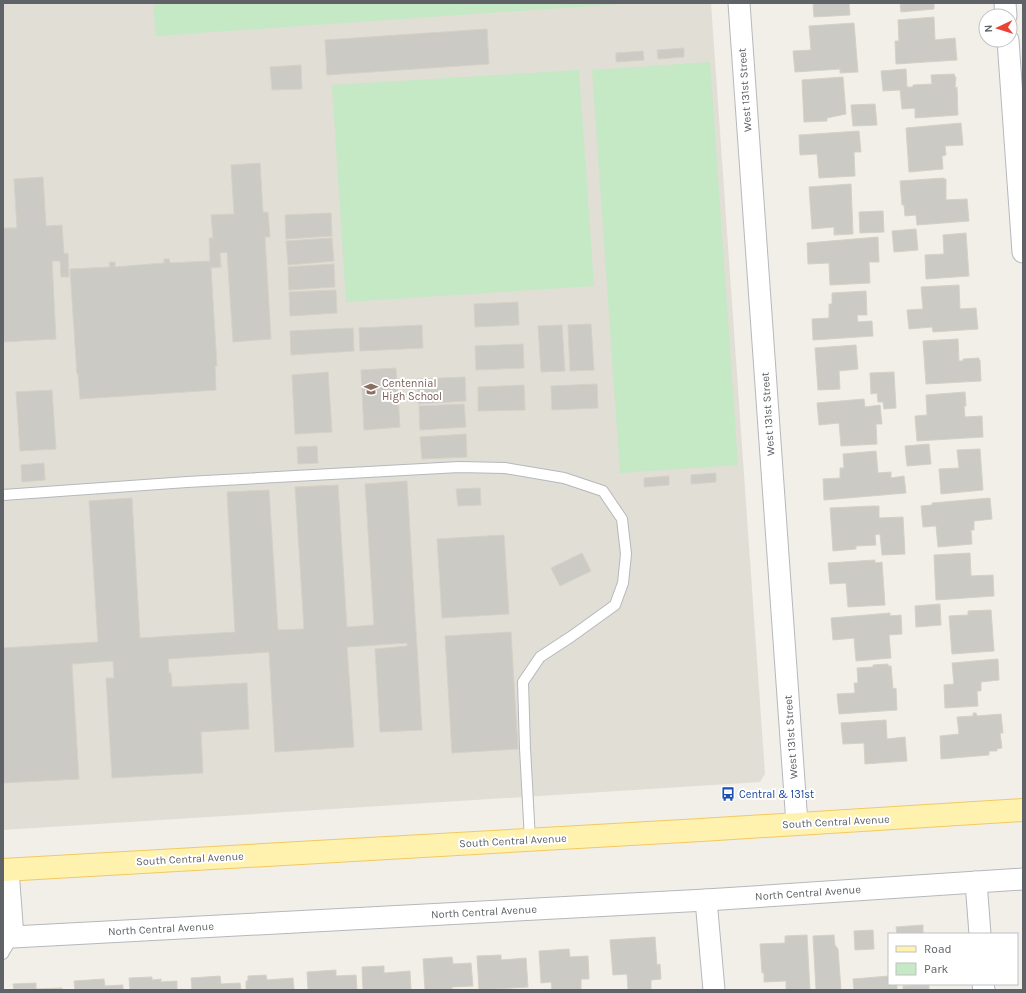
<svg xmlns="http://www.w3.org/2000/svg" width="1026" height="993" font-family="Karla,sans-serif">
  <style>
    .education { fill: #e1ded6 }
    .green { fill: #c5e8c5 }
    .building { fill: #cccac5; stroke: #d6d1c6 }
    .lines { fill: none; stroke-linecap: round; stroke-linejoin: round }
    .service-casing { stroke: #b5b8bc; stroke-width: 12 }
    .minor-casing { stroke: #b5b8bc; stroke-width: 23 }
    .primary-casing { stroke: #f2c960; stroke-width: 24 }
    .service { stroke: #fff; stroke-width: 10 }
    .minor { stroke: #fff; stroke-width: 21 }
    .primary { stroke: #fff2af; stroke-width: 22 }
    .labels { text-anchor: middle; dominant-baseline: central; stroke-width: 4; stroke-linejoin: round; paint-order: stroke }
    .street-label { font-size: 11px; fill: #5f6368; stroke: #fff }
    .education-label { font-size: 11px; fill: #785e54; stroke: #fff; text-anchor: start }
    .transit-label { font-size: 11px; fill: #164399; stroke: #fff; text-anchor: start }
  </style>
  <rect width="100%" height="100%" fill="#f1efe8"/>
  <path class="education" d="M3 3H711L765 774 760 782 3 830Z"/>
  <g class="green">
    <path d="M159 3H635L156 36 153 5 160 4Z"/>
    <path d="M710 62 738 465 620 473 592 70Z"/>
    <path d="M579 70 594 286 346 302 332 85Z"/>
  </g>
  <g class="building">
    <path d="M813 3H849L850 15 814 17Z"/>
    <path d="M900 3H934V9L901 12Z"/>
    <path d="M934 17 935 40 955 38 957 60 896 64 895 41H899L898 20Z"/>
    <path d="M854 23 858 72 840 73V69L795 72 793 51 811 50 809 26Z"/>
    <path d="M487 29 489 64 327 75 325 40Z"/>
    <path d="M684 48V57L658 59 657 50Z"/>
    <path d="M643 51 644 60 616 62V53Z"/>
    <path d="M301 65 302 89 272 90 270 67Z"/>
    <path d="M906 69 907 87H913V85L932 84 931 75 954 74 955 77H956L955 88 957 87 958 115 915 118V108L902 109 900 90 883 91 881 71Z"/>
    <path d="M843 77 846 114 827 118V121L804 122 802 80Z"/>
    <path d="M875 104 877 125 853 126 851 105Z"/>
    <path d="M961 123 963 145 945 146 946 155 942 156 943 169 909 172 906 128Z"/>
    <path d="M859 131 861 152H854L855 176 819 178 817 154 800 155 799 135Z"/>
    <path d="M260 163 263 212H268L270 237H265L271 339 233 342 227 252 220 253 221 267 211 268 217 366H215L216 390 80 399 78 374H77L70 269 110 267 109 262H115V267L164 263V259H169L170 263 210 261 209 238H213L211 215 234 214 231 165Z"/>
    <path d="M43 177 46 226 62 225 64 254 68 253 69 277H61L60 261H52L56 339 3 342V228H17L14 179Z"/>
    <path d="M944 178V179H946V200L967 199 969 221 917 225 916 215 905 216 904 205H902L900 181Z"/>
    <path d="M851 184 853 234 834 235V227L812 229 809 187Z"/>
    <path d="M883 211 884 232 860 233 859 212Z"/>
    <path d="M331 213 332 236 286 239 285 215Z"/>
    <path d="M916 229 918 250 894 252 892 231Z"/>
    <path d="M966 233 969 276 926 279 925 255 944 254 943 235Z"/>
    <path d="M878 237 879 262H869L870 283 830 285 829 263 808 264 807 243Z"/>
    <path d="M332 238 334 261 288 265 286 241Z"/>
    <path d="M334 264 335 287 289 290 288 267Z"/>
    <path d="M959 285 960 309 976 308 978 329 933 332 932 327 909 329 907 310 923 309 921 287Z"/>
    <path d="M336 290 337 313 290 316 289 292Z"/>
    <path d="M866 291 867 315H857L858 322 872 321 873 336 813 340 812 319 829 318V304H832V293Z"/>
    <path d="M518 302 519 325 475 327 474 304Z"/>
    <path d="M591 324 594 370 570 371 568 325Z"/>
    <path d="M422 325 423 348 360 351 359 328Z"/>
    <path d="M562 325 565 371 541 372 538 326Z"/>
    <path d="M353 328 354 351 291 355 290 331Z"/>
    <path d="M958 339 959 361H963V359L979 358V360H980L981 381 926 384 923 341Z"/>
    <path d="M523 344 524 368 476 370 475 346Z"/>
    <path d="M856 345 858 369 839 371 840 389 818 390 815 348Z"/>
    <path d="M396 368 400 427 364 430 361 370Z"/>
    <path d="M328 372 332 432 295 434 292 375Z"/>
    <path d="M894 372 896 408 884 409 883 402H878L877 393 871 394 870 373Z"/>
    <path d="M465 377 466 401 418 404 417 379Z"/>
    <path d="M597 384 598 408 552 410 551 386Z"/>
    <path d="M524 385 525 410 478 411V387Z"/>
    <path d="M52 390 56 449 20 451 16 392Z"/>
    <path d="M965 392 966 406H964L965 417 982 416 983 437 917 441 915 416 927 415 926 395Z"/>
    <path d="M864 399 865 407 880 405 882 424H876L877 444 841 446 839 423 819 425 817 403Z"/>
    <path d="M464 404 466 427 420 430 419 406Z"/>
    <path d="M466 434 467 457 422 459 420 437Z"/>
    <path d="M929 444 931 464 907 466 905 446Z"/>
    <path d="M317 446 318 463 298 464 297 447Z"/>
    <path d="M980 449 983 490 941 494 939 469 959 468 957 450Z"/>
    <path d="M876 451 878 473 891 472V478L904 476 906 493 824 500 823 479 840 478V468H844L843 454Z"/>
    <path d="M44 463 45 480 22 482 21 465Z"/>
    <path d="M716 473V482L691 484V475Z"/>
    <path d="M669 476V485L644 487V478Z"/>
    <path d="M407 481 422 730 380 732 375 649 407 646V643L347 647 354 747 275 752 269 652 168 659 169 673H171L172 687 247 683 249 729 201 732 203 773 112 778 106 678H114L113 661 72 664 79 779 3 783V648L98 642 89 501 132 498 140 638 235 632 227 492 269 490 278 630 304 629 295 487 338 485 347 627 374 625 365 484Z"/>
    <path d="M480 488 481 505 458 506 456 489Z"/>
    <path d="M990 498 992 519 974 521V530H971L972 544 938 547 936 526 923 527 921 506 932 505V503Z"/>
    <path d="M873 506H879V518L903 517 905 554 882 555 880 534 875 535 876 545 856 546V549L833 551 830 508Z"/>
    <path d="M504 535 509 614 442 618 437 539Z"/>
    <path d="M582 553 591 571 560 586 551 568Z"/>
    <path d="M970 553 971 576 993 575 994 596 936 600 934 555Z"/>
    <path d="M875 560V563L882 562 885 605 848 607 846 583 830 584 828 563Z"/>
    <path d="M940 604 941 625 916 627 915 606Z"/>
    <path d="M991 610 994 651 952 654 949 616 968 615V611Z"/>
    <path d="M890 613V616L901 615 902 634 889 635 891 658 856 661 854 638 833 640 831 618Z"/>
    <path d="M511 632 518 749 452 753 445 636Z"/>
    <path d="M998 659 999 680 981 682V691H977L978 706 945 708 944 685 954 684 952 663Z"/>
    <path d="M888 664V666H891L893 689 896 688 897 710 839 714 837 694 855 693 854 683H858L857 668 873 667V665Z"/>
    <path d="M973 713H976L977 716 1001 714 1003 733H1000L1002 748 997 749V751H989V755L941 759 940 736 959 734 957 717 973 716Z"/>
    <path d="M886 720 887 739 905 737 907 761 865 764 864 743 843 744 841 723Z"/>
    <path d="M923 925V934H897L896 927Z"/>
    <path d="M873 930 874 949 855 950 854 931Z"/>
    <path d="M807 935 810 990H786V981L764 982V973H762L760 944 785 943V936Z"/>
    <path d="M834 935 835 945 838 949 841 990H816L813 936Z"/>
    <path d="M655 937 657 965 660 964 661 979 651 980V990H628L627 974 613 975 610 940Z"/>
    <path d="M569 949 570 957 588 956 589 979H581V990H552L551 982 541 983 539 951Z"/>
    <path d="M501 955V960L526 958 528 987 479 990 477 956Z"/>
    <path d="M452 957 453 964 471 963 473 986 452 987V990H425L423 959Z"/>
    <path d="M384 966V973L410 971 411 990H363L362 967Z"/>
    <path d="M336 970V976L356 975 357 990H308L307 972Z"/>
    <path d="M266 975 267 980 293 978 294 990H246V981H248V976Z"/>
    <path d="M220 976 221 984 240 983 241 990H192L191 978Z"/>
    <path d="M889 976V984H897V990H854L853 979Z"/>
    <path d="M152 977V980L161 979V982L177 981V990H130L129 978Z"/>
    <path d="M104 979 105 986 123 985V990H75L74 981Z"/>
    <path d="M36 983V989L62 988V990H14L13 984Z"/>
    <path d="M929 985V990H903V986Z"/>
  </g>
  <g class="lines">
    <defs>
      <g id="service">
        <path d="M3 495 187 482 459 467 505 468 564 478 603 491 622 519 626 554 623 583 615 605 572 636 540 657 523 682 525 748 530 840"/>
        <path d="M3 954 13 937"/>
      </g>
      <g id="minor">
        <path d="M739 3 797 824"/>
        <path d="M1005 3 1006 16"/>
        <path d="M1008 40 1023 252"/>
        <path d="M8 870 13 937 706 900 1023 879"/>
        <path d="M976 882 980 934"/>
        <path d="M706 900 714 990"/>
        <path d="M983 984 984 990"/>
      </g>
      <path id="primary" d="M3 870 701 830 1023 810"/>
    </defs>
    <use href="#service" class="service-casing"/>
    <use href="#minor" class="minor-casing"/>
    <use href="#primary" class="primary-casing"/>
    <use href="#service" class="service"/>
    <use href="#minor" class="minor"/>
    <use href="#primary" class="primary"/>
  </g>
  <defs>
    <symbol id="school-bare" viewBox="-9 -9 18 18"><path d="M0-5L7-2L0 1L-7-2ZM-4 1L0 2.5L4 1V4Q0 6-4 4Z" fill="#8d6e63" stroke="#fff" stroke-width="2.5" paint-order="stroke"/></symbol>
    <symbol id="bus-bare" viewBox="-9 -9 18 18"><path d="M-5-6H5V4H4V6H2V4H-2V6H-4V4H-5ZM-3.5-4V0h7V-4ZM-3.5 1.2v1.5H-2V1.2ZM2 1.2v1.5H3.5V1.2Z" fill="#1a4fb4" stroke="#fff" stroke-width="2.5" paint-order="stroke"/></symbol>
  </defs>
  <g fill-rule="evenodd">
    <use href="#school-bare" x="361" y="379" width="20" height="20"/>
    <use href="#bus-bare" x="718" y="784" width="20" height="20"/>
  </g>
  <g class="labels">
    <g class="street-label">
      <text transform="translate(745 90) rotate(-94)">West 131st Street</text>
      <text transform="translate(768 414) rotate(-94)">West 131st Street</text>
      <text transform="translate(791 737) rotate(-94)">West 131st Street</text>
      <text transform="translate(836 822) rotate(-3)">South Central Avenue</text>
      <text transform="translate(513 841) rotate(-3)">South Central Avenue</text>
      <text transform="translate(190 859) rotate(-3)">South Central Avenue</text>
      <text transform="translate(808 893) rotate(-4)">North Central Avenue</text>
      <text transform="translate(484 912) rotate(-3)">North Central Avenue</text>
      <text transform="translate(161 929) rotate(-3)">North Central Avenue</text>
    </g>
    <g class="education-label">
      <text x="382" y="383">Centennial<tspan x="382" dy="13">High School</tspan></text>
    </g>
    <g class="transit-label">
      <text x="739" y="794">Central &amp; 131st</text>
    </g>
  </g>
  <rect width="1026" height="993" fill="none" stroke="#5f6368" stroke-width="8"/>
  <rect x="888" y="933" width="130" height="52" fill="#ffffff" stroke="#bfc1c3"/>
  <rect x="896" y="946" width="20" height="6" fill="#fff2af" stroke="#bfc1c3"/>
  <text x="924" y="953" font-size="12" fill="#5f6368">Road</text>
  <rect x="896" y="963" width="20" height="12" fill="#c5e8c5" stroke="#bfc1c3"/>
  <text x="924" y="973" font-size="12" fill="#5f6368">Park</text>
  <g transform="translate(998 28) rotate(266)"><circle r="19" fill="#ffffff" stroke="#bfc1c3"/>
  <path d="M0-3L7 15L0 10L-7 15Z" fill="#ea4335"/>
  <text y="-6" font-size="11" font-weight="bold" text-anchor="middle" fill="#5f6368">N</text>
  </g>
</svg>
